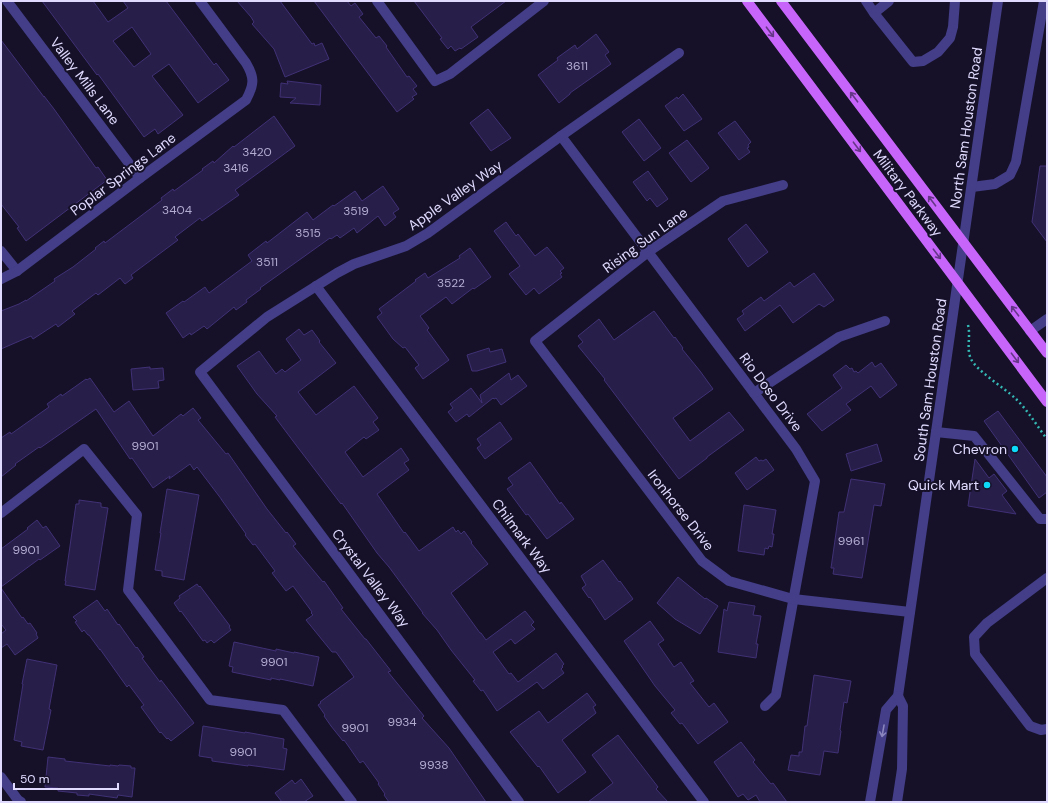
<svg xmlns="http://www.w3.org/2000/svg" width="1048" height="803" font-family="'DM Sans',sans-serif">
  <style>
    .building { fill: #281e4a; stroke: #403175; fill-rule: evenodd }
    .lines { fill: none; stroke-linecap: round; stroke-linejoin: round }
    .path { stroke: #34b9b4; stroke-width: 2.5; stroke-dasharray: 2 3; stroke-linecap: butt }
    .minor { stroke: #433e87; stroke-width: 10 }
    .major { stroke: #c765fb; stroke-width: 10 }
    .oneway { stroke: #663788 }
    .oneway2 { stroke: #8a85bd }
    .poi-dot { fill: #0ddaf8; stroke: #161129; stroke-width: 1.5 }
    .labels { text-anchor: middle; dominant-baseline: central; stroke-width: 4; stroke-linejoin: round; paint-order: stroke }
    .number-label { font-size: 12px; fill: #b2acd1 }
    .street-label { font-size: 14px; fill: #e0dbfe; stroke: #161129 }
    .poi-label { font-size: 14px; fill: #e0dbfe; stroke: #161129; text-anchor: end }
  </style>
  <rect width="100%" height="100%" fill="#161129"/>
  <g class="building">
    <path d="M42 1H93L108 22 128 8 123 1H166L214 65 216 63 229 80 198 103 169 64 152 76 183 115 158 134 155 129 144 137 98 74 97 75ZM132 27 151 54 134 67 113 41Z"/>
    <path d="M237 1H280L312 44 314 43 315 46 322 43 329 59 285 77 274 49 252 24 254 22 251 17Z"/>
    <path d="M314 1H347L351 6 355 3 363 14 359 17 376 38 379 36 387 46 386 47 407 77 409 76 417 86 413 89 417 94 412 97 414 99 397 112Z"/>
    <path d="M414 1H506L471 27 478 37 461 49 460 48 455 51 451 46 448 49 440 39 442 38Z"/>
    <path d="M596 34 609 52 605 55 611 64 570 93V94L559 103 538 75 558 60 557 58 575 45 577 49Z"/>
    <path d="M1 40 44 97V96L54 109 96 168 98 167 107 180 26 241 17 228 19 227 1 204Z"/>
    <path d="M287 81 321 85 320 105 290 103 296 98 280 97 281 83 288 84Z"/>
    <path d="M683 94 702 119 684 131 665 106 677 97 678 99Z"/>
    <path d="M488 109 511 138 491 151 470 123Z"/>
    <path d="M274 116 295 146 235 190 239 195 202 221 200 218 175 237 178 240 131 275 133 278 125 284 120 278 98 295 96 293 72 311 75 314 58 327 56 324 33 339 31 336 1 349V311L19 304 26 300V301L55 281 54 279 73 267 96 249 95 248 104 241 105 243 162 200 161 198 173 189 174 191 203 170 202 169 213 161 214 163 233 146 234 147Z"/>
    <path d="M639 119 661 148 644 161 622 132Z"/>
    <path d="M735 121 751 142 748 145 749 147 747 148 750 152 739 160 718 133Z"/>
    <path d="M687 140 709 168 691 182 669 153Z"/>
    <path d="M1040 166H1047V242L1032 222Z"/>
    <path d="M648 171 668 199 657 207 650 198 647 201 633 182Z"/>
    <path d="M383 186 399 209 393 213 396 217 385 226 378 216 357 233 354 228 340 238 337 235 331 239 330 238 260 288 261 289 246 300 247 302 236 310 234 307 207 329 204 326 191 335 190 333 183 338 166 313 183 301 184 302 205 287 209 293 252 261 248 255 266 241 267 243 307 212 313 220 333 205 334 206 355 191 362 201Z"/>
    <path d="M506 222 516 236 518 234 535 256 547 247 564 268 560 271 562 273 560 274 562 277 539 294 534 288 526 295 509 274 520 266 494 231Z"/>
    <path d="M746 224 768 252 748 267 728 239Z"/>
    <path d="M470 248 491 277 474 289 473 288 452 304 446 297 420 316 429 328 427 330 449 360 423 379 415 368 419 365 405 347 403 348 393 339 377 317 382 313 379 309 416 281 415 280 425 273 428 278 460 258 459 256Z"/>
    <path d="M814 273 834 300 824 307 819 304 793 323 780 305 745 331 737 319 744 314 742 311 761 297 764 301 790 282 794 287Z"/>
    <path d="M654 311 674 338 675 337 683 348 682 349 700 371 713 389 673 418 690 441 729 412 744 430 707 457V458L679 479 604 380 605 379 578 346 583 342 578 336 599 319 614 340Z"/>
    <path d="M299 329 304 335 312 330 320 341 319 342 336 363 298 392 316 415 354 386 378 418 373 422 379 430 366 439 364 437 345 452 363 477 401 448 409 460 404 463 409 470 377 494 404 533 405 532 419 551 453 527 456 532 458 530 461 534 464 531 472 542 471 543 488 564 451 593 480 633H481L486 640 525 611 534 622 531 625 535 629 515 644 511 639 493 652 509 674 511 673 518 682 556 653 564 664 562 666 563 667 561 669 564 673 543 689 537 682 497 711 483 690 481 691 473 681 475 680 451 650 437 630 422 613H423L389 567 377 553 342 503 341 504 296 445 275 417 277 416 257 394 237 366 259 351 276 374 282 369 285 372 301 360 286 339Z"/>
    <path d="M489 348 490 352 502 349 506 362 477 371H472L467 355Z"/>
    <path d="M872 362 875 367 881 363 897 385 880 398 871 386 846 404 851 410 822 431 807 414 842 388 833 375 846 365 850 369 852 368 854 372 856 371 858 373Z"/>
    <path d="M150 367V369L163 368 164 380 158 381 159 388 133 390 131 369Z"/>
    <path d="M509 373 511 380 518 375 527 386 501 405 496 398 494 399 493 398 469 417 467 414 456 422 448 412 453 408 450 404 471 388 482 403 480 395Z"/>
    <path d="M90 378 114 412 129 401 153 436 181 414 183 416 193 408 201 418 198 420 226 454 228 453 267 509 286 533 287 532 296 544 293 546 323 582 324 581 343 608 341 609 365 639H366L391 671 388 672 424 716 422 718 449 748 486 802H389L384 795 385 794 378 784 379 783 363 761 360 763 349 747 344 740 343 741 331 726 324 716 325 715 318 705 321 703 320 702 354 677 336 652H332L306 620 313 615 311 613 312 612 293 586 286 591 272 573 275 571 255 544 253 545 245 535 246 534 221 499 222 500 197 467 194 470 190 464 169 479 170 476 153 488 132 458 130 459 96 409 40 448 39 447 15 464 16 465 1 477V438L10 432 11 434 49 407 47 404 61 394 62 396 86 379 87 380Z"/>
    <path d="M998 411 1047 477V492L1039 498 984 421Z"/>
    <path d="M500 422 512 439 485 459 477 448 481 445 477 439Z"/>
    <path d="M877 444 882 461 851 471 846 454Z"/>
    <path d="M756 457 759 461 761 460 763 461 766 459 774 470 747 490 735 473Z"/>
    <path d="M975 459 989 478 994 474 1007 491 1002 495 1016 514 968 506Z"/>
    <path d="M530 462 560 504 561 502 574 519 547 539 528 514 526 515 507 489 513 485 508 478Z"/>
    <path d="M851 479 885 484 881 506 874 505 862 578 833 574 834 568H831L839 512H844Z"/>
    <path d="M167 489 199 495 184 580 162 576V571L155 570 161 533H160Z"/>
    <path d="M79 500 101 503V507L108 508 95 590 65 585 66 581H65L76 504H79Z"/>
    <path d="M744 505 776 510 772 534H774L772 547 769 546 768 549 765 548 764 555 738 551Z"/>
    <path d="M37 520 43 528 46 526 60 546 40 560 39 559 1 587V549L28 529 27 528Z"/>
    <path d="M603 560 619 582 620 581 633 599 605 620 590 597 589 598 582 588 586 585 581 576Z"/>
    <path d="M678 577 705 599 706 598 718 606 700 634 675 619 657 603Z"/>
    <path d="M197 584 199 587 200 586 230 626 229 627 231 630 214 643 211 640 207 643 205 640 203 641 181 611 180 612 174 603 180 598 179 596Z"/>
    <path d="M1 588 22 618 23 617 28 624 30 623 37 633 36 634 38 638 15 655 7 644 1 648V634L6 630 1 624Z"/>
    <path d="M97 600 105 611 107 609 118 625 119 624 136 648 137 647 144 657 142 658 160 682 161 680 194 723 171 741 168 738 167 739 161 732 160 733 141 707 144 705 129 685 127 687 100 649V650L89 635H88L84 630 82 632 75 622 77 621 73 617Z"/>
    <path d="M729 602 755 606 753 615 761 616 756 644H758L756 658 718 652 724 609 727 611Z"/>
    <path d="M650 621 664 640 658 644 674 667 681 662 694 681 690 683 709 707 714 703 728 722 698 744 682 723 680 724 671 713 675 710 655 686 624 641Z"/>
    <path d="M234 642 276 651V649L294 653V652L319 657 313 686 280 679V680L271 678V680L232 672 233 667 229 666Z"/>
    <path d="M27 659 57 665 49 709 51 710 43 750 21 746 22 742 14 740 23 684H22Z"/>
    <path d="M814 675 851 681 847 703 844 702 840 730 841 731 838 753 824 751 820 775 788 770 791 755 799 756V752H802L805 726H807Z"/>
    <path d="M587 693 596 705 593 707 596 713 562 740 586 772 558 793 539 766 538 767 510 732 539 711 548 723Z"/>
    <path d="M203 726 245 733V732L284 739 283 748 287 749 284 770 248 765V766L212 761V758L199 756Z"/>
    <path d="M618 735 658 787 656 789 668 802H588L613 783 592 755Z"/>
    <path d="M741 742 755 760 753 762 771 784 773 783 787 802H760L756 795 748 800 743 794 738 797 714 762Z"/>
    <path d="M48 757 65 759V761L110 766V765L118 766 119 765 131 766V768H135L132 797 118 795 117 798 89 794V796L77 795V793L58 791V788L45 787Z"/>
    <path d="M301 779 313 796 304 802H282L275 793 292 780 295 784Z"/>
  </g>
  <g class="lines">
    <path class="path" d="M968 325C971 336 966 349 971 359 976 370 1004 388 1015 398 1027 409 1037 426 1047 439"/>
    <g class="minor">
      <path d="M7 1 140 178"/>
      <path d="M377 1 435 81 450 74 544 1"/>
      <path d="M866 1 874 13 889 1"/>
      <path d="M874 13 913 62 923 61 938 52 950 38 953 27 955 1"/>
      <path d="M561 136 796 449 815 481 776 695 765 706"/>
      <path d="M783 185 723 201 648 252 535 341 702 561 729 581 793 599 910 612"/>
      <path d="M972 187 995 184 1010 175 1016 162 1044 1"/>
      <path d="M1 251 17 271"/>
      <path d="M1 279 17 271 140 178 246 100C254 85 255 78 246 63L200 1"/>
      <path d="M316 286 704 802"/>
      <path d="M1030 331 1047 319"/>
      <path d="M754 393 839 337 885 321"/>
      <path d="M936 432 974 436 1040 519H1047"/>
      <path d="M1 513 84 449 137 515 128 590 210 700 283 710 352 802"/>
      <path d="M1047 578 987 623 974 637 975 654 1030 726 1041 730 1047 729"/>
      <path d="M1 777 18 800 21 802"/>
      <path d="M519 802 200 372 267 317 337 273 354 264 406 246 428 233 561 136 679 53"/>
      <path d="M870 802 886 710 898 696 998 1"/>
      <path d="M897 802 902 769 903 706 898 696"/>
    </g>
    <g class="major">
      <path d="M747 1 1047 402"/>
      <path d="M781 1 1047 353"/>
    </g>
  </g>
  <defs><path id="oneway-shaft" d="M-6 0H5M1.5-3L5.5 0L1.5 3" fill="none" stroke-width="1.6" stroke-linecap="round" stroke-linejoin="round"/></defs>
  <g class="oneway">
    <use href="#oneway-shaft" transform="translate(770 32) rotate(53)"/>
    <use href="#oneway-shaft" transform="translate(854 97) rotate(-127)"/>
    <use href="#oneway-shaft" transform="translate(857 147) rotate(53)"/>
    <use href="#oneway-shaft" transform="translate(932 201) rotate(-127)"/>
    <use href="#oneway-shaft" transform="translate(937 254) rotate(53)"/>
    <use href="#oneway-shaft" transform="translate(1015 311) rotate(-127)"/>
    <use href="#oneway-shaft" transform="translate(1015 358) rotate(53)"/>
  </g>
  <use class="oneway2" href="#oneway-shaft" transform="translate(883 731) rotate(100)"/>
  <g class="poi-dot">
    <circle cx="1015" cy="449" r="4"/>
    <circle cx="987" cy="485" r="4"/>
  </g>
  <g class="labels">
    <g class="number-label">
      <text x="577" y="66">3611</text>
      <text x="257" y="152">3420</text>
      <text x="236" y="168">3416</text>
      <text x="177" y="210">3404</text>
      <text x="356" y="211">3519</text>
      <text x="308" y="233">3515</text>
      <text x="267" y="262">3511</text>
      <text x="451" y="283">3522</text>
      <text x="145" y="446">9901</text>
      <text x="851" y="541">9961</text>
      <text x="26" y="550">9901</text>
      <text x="274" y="662">9901</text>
      <text x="402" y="722">9934</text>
      <text x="355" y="728">9901</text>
      <text x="243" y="752">9901</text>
      <text x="434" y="765">9938</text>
    </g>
    <g class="street-label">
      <text transform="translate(85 81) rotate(53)">Valley Mills Lane</text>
      <text transform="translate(966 128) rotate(-82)">North Sam Houston Road</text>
      <text transform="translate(123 174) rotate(-37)">Poplar Springs Lane</text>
      <text transform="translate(908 193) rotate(53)">Military Parkway</text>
      <text transform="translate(455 195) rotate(-35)">Apple Valley Way</text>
      <text transform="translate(645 240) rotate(-36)">Rising Sun Lane</text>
      <text transform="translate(930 380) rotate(-82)">South Sam Houston Road</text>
      <text transform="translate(771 392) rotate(53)">Rio Doso Drive</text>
      <text transform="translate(681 510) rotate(52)">Ironhorse Drive</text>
      <text transform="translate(522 536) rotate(53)">Chilmark Way</text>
      <text transform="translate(371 578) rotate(53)">Crystal Valley Way</text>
    </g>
    <g class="poi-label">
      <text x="1007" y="449">Chevron</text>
      <text x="979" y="485">Quick Mart</text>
    </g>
  </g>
  <rect width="1048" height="803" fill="none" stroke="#e0dbfe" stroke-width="4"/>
  <path d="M14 783v6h104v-6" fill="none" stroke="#e0dbfe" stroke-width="2"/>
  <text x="20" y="783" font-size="12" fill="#e0dbfe" stroke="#161129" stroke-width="3" paint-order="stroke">50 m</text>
</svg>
